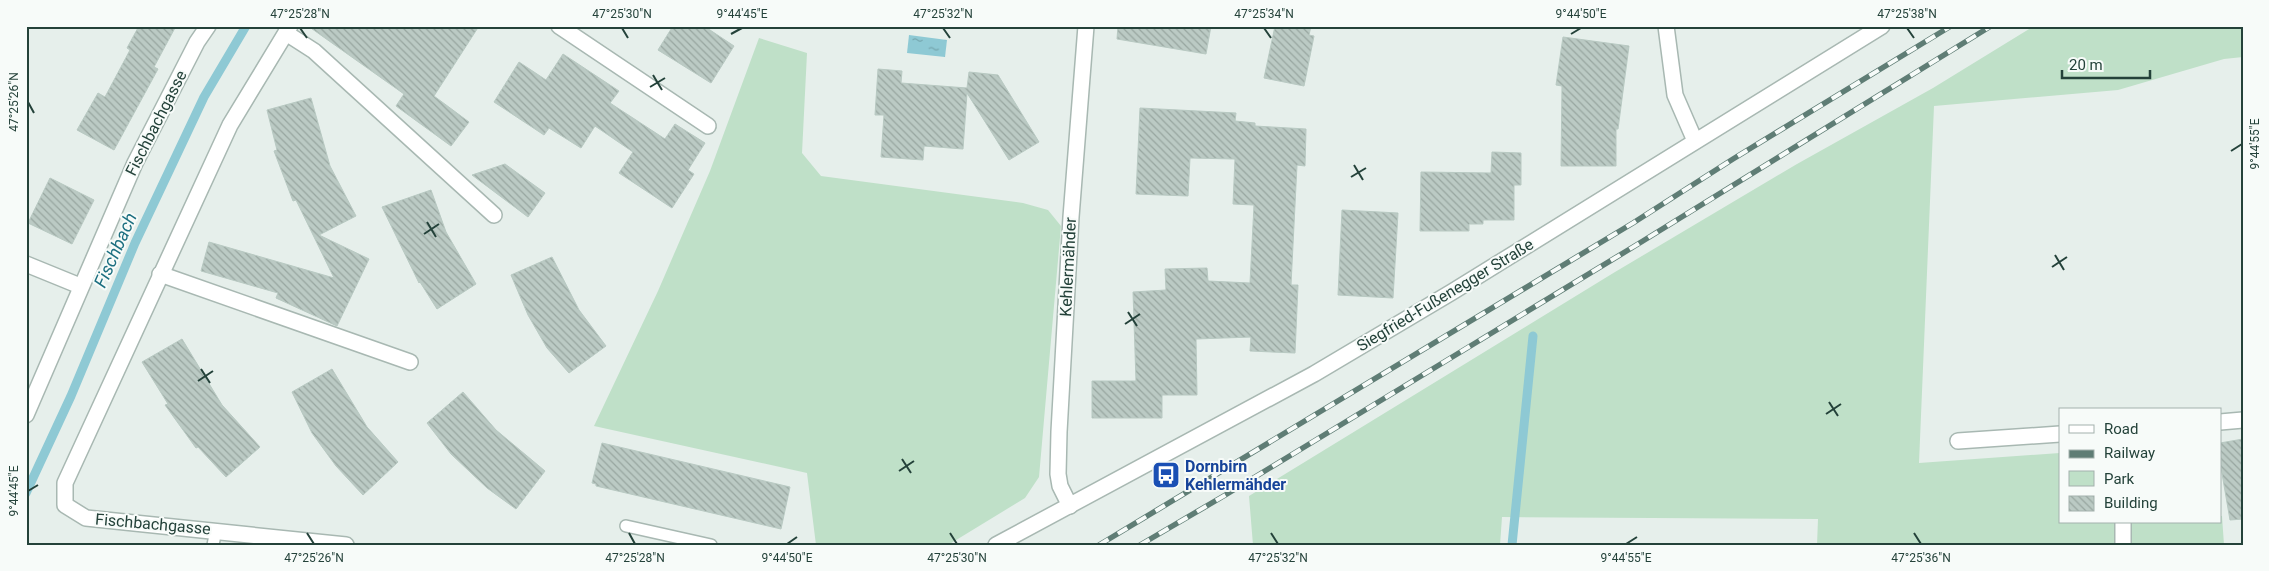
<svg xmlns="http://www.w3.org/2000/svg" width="2269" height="571" font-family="Roboto,sans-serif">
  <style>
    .green { fill: #bfe0c8 }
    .water { fill: url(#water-ripples) }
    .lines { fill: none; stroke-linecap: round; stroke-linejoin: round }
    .stream { stroke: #8ec9d4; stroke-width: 9 }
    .building { fill: url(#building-back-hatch); stroke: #b8c9c2 }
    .service-casing { stroke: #a8b8b2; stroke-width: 14 }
    .minor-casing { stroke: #a8b8b2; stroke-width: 18 }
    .service { stroke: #fff; stroke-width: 11 }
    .minor { stroke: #fff; stroke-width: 15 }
    .rail-casing { stroke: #5f7d75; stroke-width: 5.5 }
    .rail { stroke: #f7fbf9; stroke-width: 4; stroke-dasharray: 11; stroke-linecap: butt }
    .ticks { fill: none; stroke: #24423a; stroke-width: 2 }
    .labels { text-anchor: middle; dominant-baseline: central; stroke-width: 4; stroke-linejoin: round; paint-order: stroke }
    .street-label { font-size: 16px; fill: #24423a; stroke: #f7fbf9 }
    .transit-label { font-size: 16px; font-weight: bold; fill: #164399; stroke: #f7fbf9; text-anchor: start }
    .water-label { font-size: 18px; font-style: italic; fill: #1c6f80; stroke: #f7fbf9 }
    .neatline { fill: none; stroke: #24423a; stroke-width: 2 }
    .ticks-label { font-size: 12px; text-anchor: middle; fill: #24423a }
  </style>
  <defs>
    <pattern id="water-ripples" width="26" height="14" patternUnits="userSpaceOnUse" patternTransform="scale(1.25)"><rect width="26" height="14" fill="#8ec9d4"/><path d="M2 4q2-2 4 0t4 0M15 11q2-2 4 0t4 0" fill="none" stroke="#74a5ad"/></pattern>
    <pattern id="building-back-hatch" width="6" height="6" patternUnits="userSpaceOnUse" patternTransform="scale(1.25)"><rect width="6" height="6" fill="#bbcac4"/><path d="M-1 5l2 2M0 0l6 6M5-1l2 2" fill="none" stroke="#98a6a0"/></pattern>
  </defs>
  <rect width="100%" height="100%" fill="#e6efeb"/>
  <g class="green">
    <path d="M2034 26H2243V57L2224 59 2118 90 1934 106 1919 463 2060 453V522H2220V516H2222L2224 545H1817L1818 519 1502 517 1500 545H1253L1249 496 1615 272 1797 164 1933 88Z"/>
    <path d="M759 38 807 53 802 153 821 176 1023 203 1048 210 1061 226 1039 477 1025 498 948 545H816L807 473 594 426 658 291 710 171Z"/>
  </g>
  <path class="water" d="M909 35 947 40 945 57 907 53Z"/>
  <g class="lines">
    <g class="stream">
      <path d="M26 493 71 396 135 243 204 97 246 26"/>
      <path d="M1512 545 1533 336"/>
    </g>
  </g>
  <g class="building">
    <path d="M139 26H176L154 67 158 69 114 150 77 130 98 93 105 97 130 50 127 48Z"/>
    <path d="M308 26H479L434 96 469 122 451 146 396 106 404 94Z"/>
    <path d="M673 26H704L734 46 711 83 658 50Z"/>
    <path d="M1118 26H1211L1206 54 1117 39Z"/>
    <path d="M1275 26H1311L1309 35 1314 36 1304 86 1264 78Z"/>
    <path d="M1563 37 1629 46 1618 129H1616V166H1561L1562 86 1556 85Z"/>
    <path d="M563 54 619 91 610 103 665 139 675 124 705 143 688 170 694 174 672 208 619 173 633 152 595 126 581 148 549 128 544 135 494 102 519 62 546 80Z"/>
    <path d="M878 69 902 71 901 83 967 88 969 72 998 75 1039 142 1009 160 967 93 963 149 924 146 923 160 881 157 884 115H875Z"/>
    <path d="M311 98 330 166 356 216 319 235 369 259 337 326 276 298 278 293 201 271 209 242 334 278 296 200 293 201 274 151 277 150 267 110Z"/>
    <path d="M1140 108 1236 113 1235 121 1255 123V126L1306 129 1305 166 1297 165 1291 285H1298L1295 353 1250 351 1251 337 1196 339 1197 395H1162V418H1092V381H1136L1133 292 1166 290 1165 269 1207 268 1208 281 1250 283 1254 205 1233 204 1235 159 1190 158 1188 196 1136 194Z"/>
    <path d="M1492 152 1521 153V185H1514V220H1483V224H1469V231H1420L1421 172 1491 173Z"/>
    <path d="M505 164 545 193 528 217 472 175Z"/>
    <path d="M50 178 94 200 72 244 28 223Z"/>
    <path d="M431 190 446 232 476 284 437 309 420 282 419 283 382 207Z"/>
    <path d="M1342 210 1398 213 1393 298 1338 295Z"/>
    <path d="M552 257 579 310 606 346 569 373 547 348 528 315 511 275Z"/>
    <path d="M182 339 222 405 260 447 226 477 198 447 196 448 165 405 168 404 142 362Z"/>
    <path d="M332 369 367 427 398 462 363 495 336 466 312 433 292 392Z"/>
    <path d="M463 392 496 430 545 471 516 509 487 488 451 454 427 423Z"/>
    <path d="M2243 439V519L2230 520 2220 462V443Z"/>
    <path d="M602 443 790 487 781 529 596 486V484L592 483Z"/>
  </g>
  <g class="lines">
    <defs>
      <g id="service">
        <path d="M626 526 711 545"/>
        <path d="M213 545 216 530"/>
      </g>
      <g id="minor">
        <path d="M290 26 230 125 65 483V505L86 518 346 545"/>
        <path d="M559 26 708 126"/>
        <path d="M1666 26 1675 95 1695 141"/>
        <path d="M286 33 314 51 494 215"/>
        <path d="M26 264 80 286"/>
        <path d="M160 274 410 362"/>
        <path d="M26 415 135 163 197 42 208 26"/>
        <path d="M2220 422 2243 420"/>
        <path d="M1958 441 2060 434"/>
        <path d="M1070 506 1060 486 1058 474 1059 432 1071 217 1086 26"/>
        <path d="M996 545 1314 374 1452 292 1882 26"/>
        <path d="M2123 545V522"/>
      </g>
    </defs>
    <use href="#service" class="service-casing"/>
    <use href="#minor" class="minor-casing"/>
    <use href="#service" class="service"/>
    <use href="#minor" class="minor"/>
    <defs>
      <g id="rail">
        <path d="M1099 545 1633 223 1733 159 1951 26"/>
        <path d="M1140 545 1227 494 1638 244 1991 26"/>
      </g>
    </defs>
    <use href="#rail" class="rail-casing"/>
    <use href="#rail" class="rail"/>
  </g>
  <path class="ticks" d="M300 28 307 38M622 28 628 38M943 28 950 38M1264 28 1271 38M1907 28 1914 38M731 34 742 28M1571 34 1581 28M653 75 662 90M650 87 665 78M28 102 34 113M2231 151 2242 144M1354 165 1363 180M1351 177 1366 168M427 222 436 237M424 234 439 224M2055 255 2064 270M2052 267 2067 257M1128 312 1137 326M1125 324 1140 314M201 369 210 383M198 381 213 371M1829 402 1838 416M1826 414 1841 404M902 459 911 473M899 471 914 461M28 491 38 485M307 533 314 544M629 533 635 544M950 533 957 544M1271 533 1278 544M1914 533 1921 544M787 544 797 537M1626 544 1637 537"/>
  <defs>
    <symbol id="bus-square" viewBox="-11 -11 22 22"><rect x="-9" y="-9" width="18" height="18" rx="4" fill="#1a4fb4" stroke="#f7fbf9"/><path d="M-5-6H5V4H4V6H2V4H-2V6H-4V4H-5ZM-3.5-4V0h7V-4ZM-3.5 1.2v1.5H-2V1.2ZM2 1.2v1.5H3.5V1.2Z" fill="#fff"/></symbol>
  </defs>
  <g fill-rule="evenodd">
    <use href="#bus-square" x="1150" y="459" width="32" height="32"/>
  </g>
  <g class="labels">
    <g class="street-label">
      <text transform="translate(156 123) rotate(-63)">Fischbachgasse</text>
      <text transform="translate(1068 267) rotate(-87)">Kehlermähder</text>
      <text transform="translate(1445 295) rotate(-31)">Siegfried-Fußenegger Straße</text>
      <text transform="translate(153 524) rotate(5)">Fischbachgasse</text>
    </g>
    <g class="transit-label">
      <text x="1185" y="466">Dornbirn<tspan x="1185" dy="18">Kehlermähder</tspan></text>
    </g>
    <g class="water-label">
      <text transform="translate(115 250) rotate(-66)">Fischbach</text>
    </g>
  </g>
  <rect width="2269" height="571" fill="none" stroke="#f7fbf9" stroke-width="55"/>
  <rect x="2059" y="408" width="162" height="115" fill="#f7fbf9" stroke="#a3b1ad"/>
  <rect x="2069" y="425" width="25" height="8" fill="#ffffff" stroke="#a3b1ad"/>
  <text x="2104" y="434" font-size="15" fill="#24423a">Road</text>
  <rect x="2069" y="450" width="25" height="8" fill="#5f7d75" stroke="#a3b1ad"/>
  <text x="2104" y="458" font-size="15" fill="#24423a">Railway</text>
  <rect x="2069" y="471" width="25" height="15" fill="#bfe0c8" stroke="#a3b1ad"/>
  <text x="2104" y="484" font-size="15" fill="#24423a">Park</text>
  <rect x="2069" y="496" width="25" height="15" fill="url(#building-back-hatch)" stroke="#a3b1ad"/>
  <text x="2104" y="508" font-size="15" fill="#24423a">Building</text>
  <path d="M2062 70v8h88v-8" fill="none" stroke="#24423a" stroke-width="2.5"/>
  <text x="2069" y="70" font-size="15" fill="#24423a" stroke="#f7fbf9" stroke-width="4" paint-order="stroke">20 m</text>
  <rect x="28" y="28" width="2214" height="516" class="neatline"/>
  <g class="ticks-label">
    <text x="300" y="18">47°25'28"N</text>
    <text x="622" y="18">47°25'30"N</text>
    <text x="742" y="18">9°44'45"E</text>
    <text x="943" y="18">47°25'32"N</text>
    <text x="1264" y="18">47°25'34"N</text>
    <text x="1581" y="18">9°44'50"E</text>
    <text x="1907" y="18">47°25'38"N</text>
    <text transform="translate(14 102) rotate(-90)" y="4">47°25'26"N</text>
    <text transform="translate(2255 144) rotate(-90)" y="4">9°44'55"E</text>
    <text transform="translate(14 491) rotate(-90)" y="4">9°44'45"E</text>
    <text x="314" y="562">47°25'26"N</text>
    <text x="635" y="562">47°25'28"N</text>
    <text x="787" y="562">9°44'50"E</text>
    <text x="957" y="562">47°25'30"N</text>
    <text x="1278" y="562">47°25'32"N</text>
    <text x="1626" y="562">9°44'55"E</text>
    <text x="1921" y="562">47°25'36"N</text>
  </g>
</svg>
